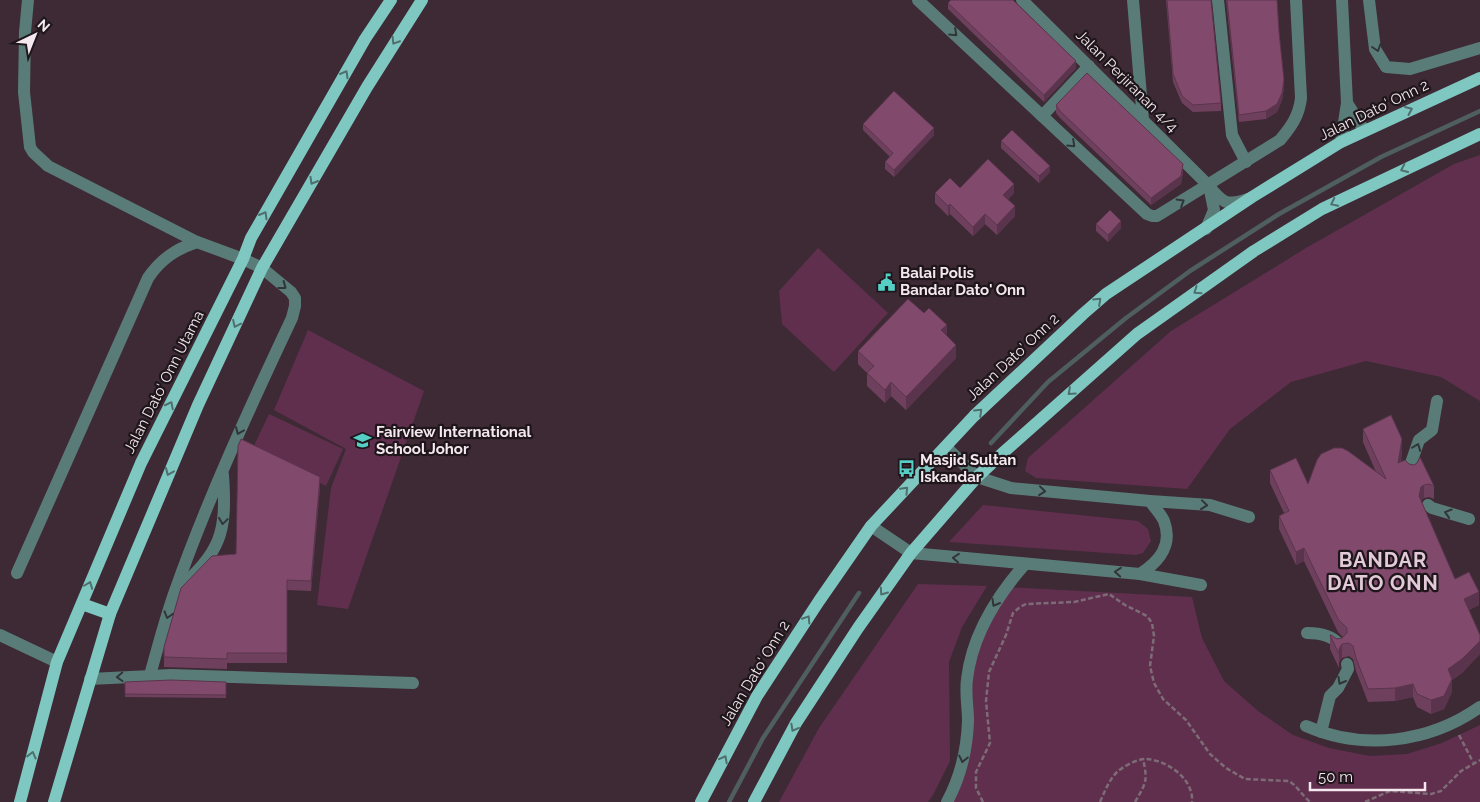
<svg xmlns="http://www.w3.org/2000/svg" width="1480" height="802" font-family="Raleway,sans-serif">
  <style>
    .green { fill: #602f4e }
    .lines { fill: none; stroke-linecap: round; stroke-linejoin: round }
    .stream { stroke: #4f5f60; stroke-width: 4.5 }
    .path { stroke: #7d6c76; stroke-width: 2.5; stroke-dasharray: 5 2.5; stroke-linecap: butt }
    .minor { stroke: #5a7c79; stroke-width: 12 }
    .major { stroke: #7fc8c2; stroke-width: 12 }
    .wall { fill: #6f405d }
    .shaded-wall { fill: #5a344c }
    .building { fill: #814a6c; stroke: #5a344c }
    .oneway { stroke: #303537 }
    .oneway2 { stroke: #4e6f6e }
    .labels { text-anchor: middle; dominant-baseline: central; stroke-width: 4.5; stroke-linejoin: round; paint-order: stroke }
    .street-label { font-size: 15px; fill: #f4e7ee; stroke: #1e161b }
    .poi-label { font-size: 15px; font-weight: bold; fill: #f4e7ee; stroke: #1e161b; text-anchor: start }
    .district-label { font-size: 20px; font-weight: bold; letter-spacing: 1px; fill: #e2cad8; stroke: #1e161b }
  </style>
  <rect width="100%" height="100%" fill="#3d2a35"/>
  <g class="green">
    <path d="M1480 155V401L1441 377 1366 361 1291 382 1230 429 1187 489 1036 478 1025 471 1028 458 1171 331 1306 248 1454 164Z"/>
    <path d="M818 248 888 313 834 372 782 324 779 291Z"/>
    <path d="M308 330 424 391 348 609 317 605 331 488 346 449 274 410Z"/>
    <path d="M269 414 343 449 326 486 252 450Z"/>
    <path d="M983 505 1138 521 1148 529 1151 541 1143 553 1136 555 949 542Z"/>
    <path d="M918 584 987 586 962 627 949 662 950 761 933 795 928 802H779L819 728Z"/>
    <path d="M1006 587 1192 597 1202 638 1224 681 1258 711 1293 735 1329 748 1370 756 1407 754 1442 743 1480 725V802H947L962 762 963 683Z"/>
  </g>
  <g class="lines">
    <g class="stream">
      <path d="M991 443 1048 382 1126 318 1190 271 1279 214 1381 157 1480 111"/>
      <path d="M729 802 763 738 859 593"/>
    </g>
    <g class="path">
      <path d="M1459 735 1473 762"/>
      <path d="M983 802 976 788V772L990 743 986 701 989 672 1006 635 1013 613 1020 607 1026 604 1074 602 1109 594 1125 605 1147 616 1152 623 1154 636 1150 666 1154 683 1163 699 1186 720 1210 754 1226 768 1245 779 1289 781C1297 786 1302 795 1310 802"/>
      <path d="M1100 802C1105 791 1109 780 1117 772 1124 766 1137 759 1146 759 1167 760 1194 779 1192 802"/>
      <path d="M1135 802C1146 783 1148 781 1143 759"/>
      <path d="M1365 802 1390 791 1431 794 1441 791 1461 771 1480 760"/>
    </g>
    <g class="minor">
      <path d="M28 0 25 32 24 92 30 147 33 152 48 166 197 242 243 259 262 268 291 292 295 298V306L292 318C250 407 208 498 175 591 165 619 158 647 150 675"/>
      <path d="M918 0 1147 214 1152 216H1157L1280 140C1291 127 1299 116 1301 98L1296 0"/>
      <path d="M1022 0 1208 185C1222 202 1226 207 1248 199"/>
      <path d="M1133 0 1143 120"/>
      <path d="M1218 0 1232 135 1246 162"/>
      <path d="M1369 0 1375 49 1386 67 1410 69 1480 48"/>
      <path d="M1347 103 1364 130"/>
      <path d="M1042 116 1089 66"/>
      <path d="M1341 142 1347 103 1342 0"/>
      <path d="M1206 229 1214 210 1210 190"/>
      <path d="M946 447 977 477 1011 488 1150 501 1210 505 1249 517"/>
      <path d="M1412 470 1411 463 1419 440 1432 430 1437 401"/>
      <path d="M1428 505 1432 508 1469 519"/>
      <path d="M871 526 911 553 1140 574 1201 585"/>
      <path d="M17 573 148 278C161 259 176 249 197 242"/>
      <path d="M1140 574C1160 561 1173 545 1164 521 1161 514 1154 507 1150 501"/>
      <path d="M177 591C221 550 227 535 223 475"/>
      <path d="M1307 633C1319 633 1331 635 1339 644"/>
      <path d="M0 635 57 662"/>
      <path d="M90 679 171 675 413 683"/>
      <path d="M1306 726C1363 751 1429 743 1480 707"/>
      <path d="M1321 732 1330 696 1338 688 1348 669 1347 664"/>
      <path d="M947 802C961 776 967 750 968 721 968 707 965 693 967 679 972 635 996 597 1025 564"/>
    </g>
    <g class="major">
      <path d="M82 604 110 614"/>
      <path d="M20 802 57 662 141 463 243 259 251 238 365 39 391 0"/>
      <path d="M54 802 110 614 198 405 262 268 367 87 422 0"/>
      <path d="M701 802 757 696 819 601 871 526 974 416 1083 314 1106 294 1252 197 1341 142 1480 78"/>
      <path d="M754 802 796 723 858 628 911 553 977 477 1005 451 1137 334 1254 251 1322 209 1480 134"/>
    </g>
  </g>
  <g class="wall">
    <path d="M1166 0H1211L1221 103V111L1193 112 1182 103 1173 82Z"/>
    <path d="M1226 0H1277L1279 32 1284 88 1282 100 1277 112 1266 119 1239 122Z"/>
    <path d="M948 3 1076 68 1044 102 948 9Z"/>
    <path d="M1056 105 1183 172 1181 184 1151 205 1060 118 1056 113Z"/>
    <path d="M863 124 934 135 894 177 885 169V162L890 157 863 130Z"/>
    <path d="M1001 141 1050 172 1039 183 1001 148Z"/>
    <path d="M960 188 1014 193 1008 199 1015 216 997 235 985 224 973 236 950 214 948 216 935 203V193Z"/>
    <path d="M1096 224 1121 228 1108 242 1096 231Z"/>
    <path d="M947 336 956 358 906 410 891 396 885 403 867 386V373L858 364V351Z"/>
    <path d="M1363 429 1402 452 1401 461 1409 464 1434 486V499L1429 497 1424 498 1421 500 1455 579 1479 605 1469 610 1480 635V654L1462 673 1452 680V692L1444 709 1431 714 1417 707 1413 697 1395 701 1368 702 1356 671 1353 659 1349 656 1342 658 1339 662V668L1330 649V635L1337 639 1342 638 1343 637 1338 632 1304 561 1296 565 1279 529V516L1284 513 1270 483V470L1308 484 1376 472 1363 442Z"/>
    <path d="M320 487 311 591 287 590V663H227V669L164 667V647L236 554Z"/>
    <path d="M125 682H226V698L125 697Z"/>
  </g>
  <g class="shaded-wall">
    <path d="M1076 61V68L1044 102V95Z"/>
    <path d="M1284 80V88L1282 100 1277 112 1266 119V111Z"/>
    <path d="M934 128V135L894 177V170Z"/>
    <path d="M1183 164V172L1181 184 1151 205V198Z"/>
    <path d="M1050 166V172L1039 183V176Z"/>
    <path d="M1014 184V193L1003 204V195Z"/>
    <path d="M950 204V214L948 216V206Z"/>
    <path d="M1015 206V216L997 235V225Z"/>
    <path d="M985 214V224L973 236V227Z"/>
    <path d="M1121 221V228L1108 242V235Z"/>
    <path d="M947 325V338L941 330Z"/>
    <path d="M956 345V358L906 410V397Z"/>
    <path d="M891 382V396L885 403V390Z"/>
    <path d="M1402 439V452L1398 476V463Z"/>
    <path d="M320 477V487L311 591V581Z"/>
    <path d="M1424 485V498L1421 501 1419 496 1421 487Z"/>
    <path d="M1304 548V561L1296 565V552Z"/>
    <path d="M1479 592V605L1464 612V599Z"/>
    <path d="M1480 641V654L1462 673 1452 680V692L1444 709 1431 714V700L1448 669Z"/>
    <path d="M1342 644V658L1339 662V668V649Z"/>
    <path d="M1413 684V697L1395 701V688Z"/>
  </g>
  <g class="building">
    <path d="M951 0H1013L1076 61 1044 95 948 3Z"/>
    <path d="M1167 0H1211L1221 103 1193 105 1182 96 1173 74Z"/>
    <path d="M1227 0H1277L1279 32 1284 80 1282 93 1277 104 1266 111 1239 115Z"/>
    <path d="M1087 73 1183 164 1181 176 1151 198 1060 111 1056 105Z"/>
    <path d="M894 91 934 128 894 170 885 162 893 153 863 124Z"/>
    <path d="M1012 130 1050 166 1039 176 1001 141Z"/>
    <path d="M988 159 1014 184 1003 195 1015 206 997 225 985 214 973 227 950 204 948 206 935 193 950 178 960 188Z"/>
    <path d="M1110 210 1121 221 1108 235 1096 224Z"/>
    <path d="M908 299 924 313 929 308 947 325 941 330 956 345 906 397 891 382 885 390 867 373 874 366 858 351Z"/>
    <path d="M1391 415 1402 439 1398 463 1405 460 1409 464 1414 465 1417 463 1420 457 1434 486 1429 484 1424 485 1421 487 1419 496 1455 579 1469 572 1479 592 1464 599 1480 635V641L1462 659 1448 669 1452 679 1444 696 1431 700 1417 694 1413 684 1395 688 1368 689 1356 658 1353 646 1349 643 1342 644 1339 649V654L1330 635H1331L1337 639 1342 638 1347 633V628L1338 619 1304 548 1296 552 1279 516 1289 511 1270 470 1296 458 1308 484 1317 460 1321 454 1334 448H1342L1348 451 1386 479 1363 429Z"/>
    <path d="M241 439 320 477 311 581 287 580V653H227V659L164 657V647L181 588 212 556 236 554 238 446Z"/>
    <path d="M171 680 226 682V695L125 694V682Z"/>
  </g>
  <defs><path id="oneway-chevron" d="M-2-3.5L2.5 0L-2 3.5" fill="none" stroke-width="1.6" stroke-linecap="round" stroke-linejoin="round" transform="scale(1.25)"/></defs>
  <g class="oneway">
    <use href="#oneway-chevron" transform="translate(954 33) rotate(43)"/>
    <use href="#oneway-chevron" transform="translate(1377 48) rotate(72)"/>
    <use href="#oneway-chevron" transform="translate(1072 144) rotate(43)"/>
    <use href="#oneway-chevron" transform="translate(1181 202) rotate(-31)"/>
    <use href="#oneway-chevron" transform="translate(283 286) rotate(37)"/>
    <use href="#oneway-chevron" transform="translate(239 431) rotate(113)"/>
    <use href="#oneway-chevron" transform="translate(1417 447) rotate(-69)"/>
    <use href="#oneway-chevron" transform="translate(1042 491) rotate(6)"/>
    <use href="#oneway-chevron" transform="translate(1204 505) rotate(6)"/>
    <use href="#oneway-chevron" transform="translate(1448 513) rotate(-163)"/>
    <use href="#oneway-chevron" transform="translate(223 521) rotate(98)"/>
    <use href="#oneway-chevron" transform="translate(956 558) rotate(-175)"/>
    <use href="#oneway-chevron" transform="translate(1118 572) rotate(-175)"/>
    <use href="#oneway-chevron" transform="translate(995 603) rotate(120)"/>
    <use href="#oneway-chevron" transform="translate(168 615) rotate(107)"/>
    <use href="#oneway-chevron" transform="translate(120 677) rotate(177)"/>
    <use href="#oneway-chevron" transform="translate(1341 681) rotate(120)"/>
    <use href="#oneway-chevron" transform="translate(963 759) rotate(102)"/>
  </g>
  <g class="oneway2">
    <use href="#oneway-chevron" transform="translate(395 41) rotate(122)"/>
    <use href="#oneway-chevron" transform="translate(345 74) rotate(-60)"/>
    <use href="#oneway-chevron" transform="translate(1409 110) rotate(-24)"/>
    <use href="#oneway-chevron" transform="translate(1404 169) rotate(155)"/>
    <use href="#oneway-chevron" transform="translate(313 181) rotate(120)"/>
    <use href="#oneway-chevron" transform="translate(1334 203) rotate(154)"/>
    <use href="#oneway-chevron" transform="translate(264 215) rotate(-60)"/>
    <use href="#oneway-chevron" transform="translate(1197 291) rotate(145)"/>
    <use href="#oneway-chevron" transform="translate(1098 301) rotate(-43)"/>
    <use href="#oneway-chevron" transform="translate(236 324) rotate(115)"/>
    <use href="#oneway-chevron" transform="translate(1071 392) rotate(138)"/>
    <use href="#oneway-chevron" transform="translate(170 405) rotate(-63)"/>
    <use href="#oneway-chevron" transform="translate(979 412) rotate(-44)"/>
    <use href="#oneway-chevron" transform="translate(169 472) rotate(113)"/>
    <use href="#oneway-chevron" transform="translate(905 490) rotate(-46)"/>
    <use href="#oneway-chevron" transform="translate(89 585) rotate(-69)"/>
    <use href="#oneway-chevron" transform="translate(883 592) rotate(125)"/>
    <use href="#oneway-chevron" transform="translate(807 619) rotate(-57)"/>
    <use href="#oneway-chevron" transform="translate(794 728) rotate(119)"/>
    <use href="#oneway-chevron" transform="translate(32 755) rotate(-76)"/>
    <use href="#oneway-chevron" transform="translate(724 759) rotate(-62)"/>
  </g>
  <defs>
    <symbol id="civic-bare" viewBox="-9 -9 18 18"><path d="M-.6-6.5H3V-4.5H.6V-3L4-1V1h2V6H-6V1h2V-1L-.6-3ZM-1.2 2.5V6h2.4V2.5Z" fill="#55cec5" stroke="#1e161b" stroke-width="2.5" paint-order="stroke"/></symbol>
    <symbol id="school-bare" viewBox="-9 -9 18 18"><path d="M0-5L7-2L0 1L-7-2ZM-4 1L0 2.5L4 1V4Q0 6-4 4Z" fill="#55cec5" stroke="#1e161b" stroke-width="2.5" paint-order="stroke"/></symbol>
    <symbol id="bus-bare" viewBox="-9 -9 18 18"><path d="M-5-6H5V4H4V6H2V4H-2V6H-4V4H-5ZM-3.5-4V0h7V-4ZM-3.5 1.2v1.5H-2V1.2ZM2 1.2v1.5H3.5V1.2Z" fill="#55cec5" stroke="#1e161b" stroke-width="2.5" paint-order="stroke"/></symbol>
  </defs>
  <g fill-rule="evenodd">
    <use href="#civic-bare" x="874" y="270" width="25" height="25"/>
    <use href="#school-bare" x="350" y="428" width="25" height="25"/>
    <use href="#bus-bare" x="894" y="456" width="25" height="25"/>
  </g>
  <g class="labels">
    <g class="street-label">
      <text transform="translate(1127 81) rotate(45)">Jalan Perjiranan 4/4</text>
      <text transform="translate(1374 110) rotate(-26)">Jalan Dato' Onn 2</text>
      <text transform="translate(1013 357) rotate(-43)">Jalan Dato' Onn 2</text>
      <text transform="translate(164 382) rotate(-63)">Jalan Dato' Onn Utama</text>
      <text transform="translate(755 673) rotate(-59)">Jalan Dato' Onn 2</text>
    </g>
    <g class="poi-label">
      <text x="900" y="273">Balai Polis<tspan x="900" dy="17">Bandar Dato' Onn</tspan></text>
      <text x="376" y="432">Fairview International<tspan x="376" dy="17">School Johor</tspan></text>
      <text x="920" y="460">Masjid Sultan<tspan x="920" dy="17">Iskandar</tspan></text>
    </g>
    <g class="district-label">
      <text x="1383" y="560">BANDAR<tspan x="1383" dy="23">DATO ONN</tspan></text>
    </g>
  </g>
  <g transform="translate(35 35) rotate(43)" stroke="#1e161b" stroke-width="4" paint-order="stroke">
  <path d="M0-4L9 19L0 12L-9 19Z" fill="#f4e7ee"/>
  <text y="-8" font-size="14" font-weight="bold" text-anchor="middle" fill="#f4e7ee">N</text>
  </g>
  <path d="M1310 782v8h115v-8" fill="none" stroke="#f4e7ee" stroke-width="2.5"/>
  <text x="1318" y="782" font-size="15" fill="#f4e7ee" stroke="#1e161b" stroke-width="4" paint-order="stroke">50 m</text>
</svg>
